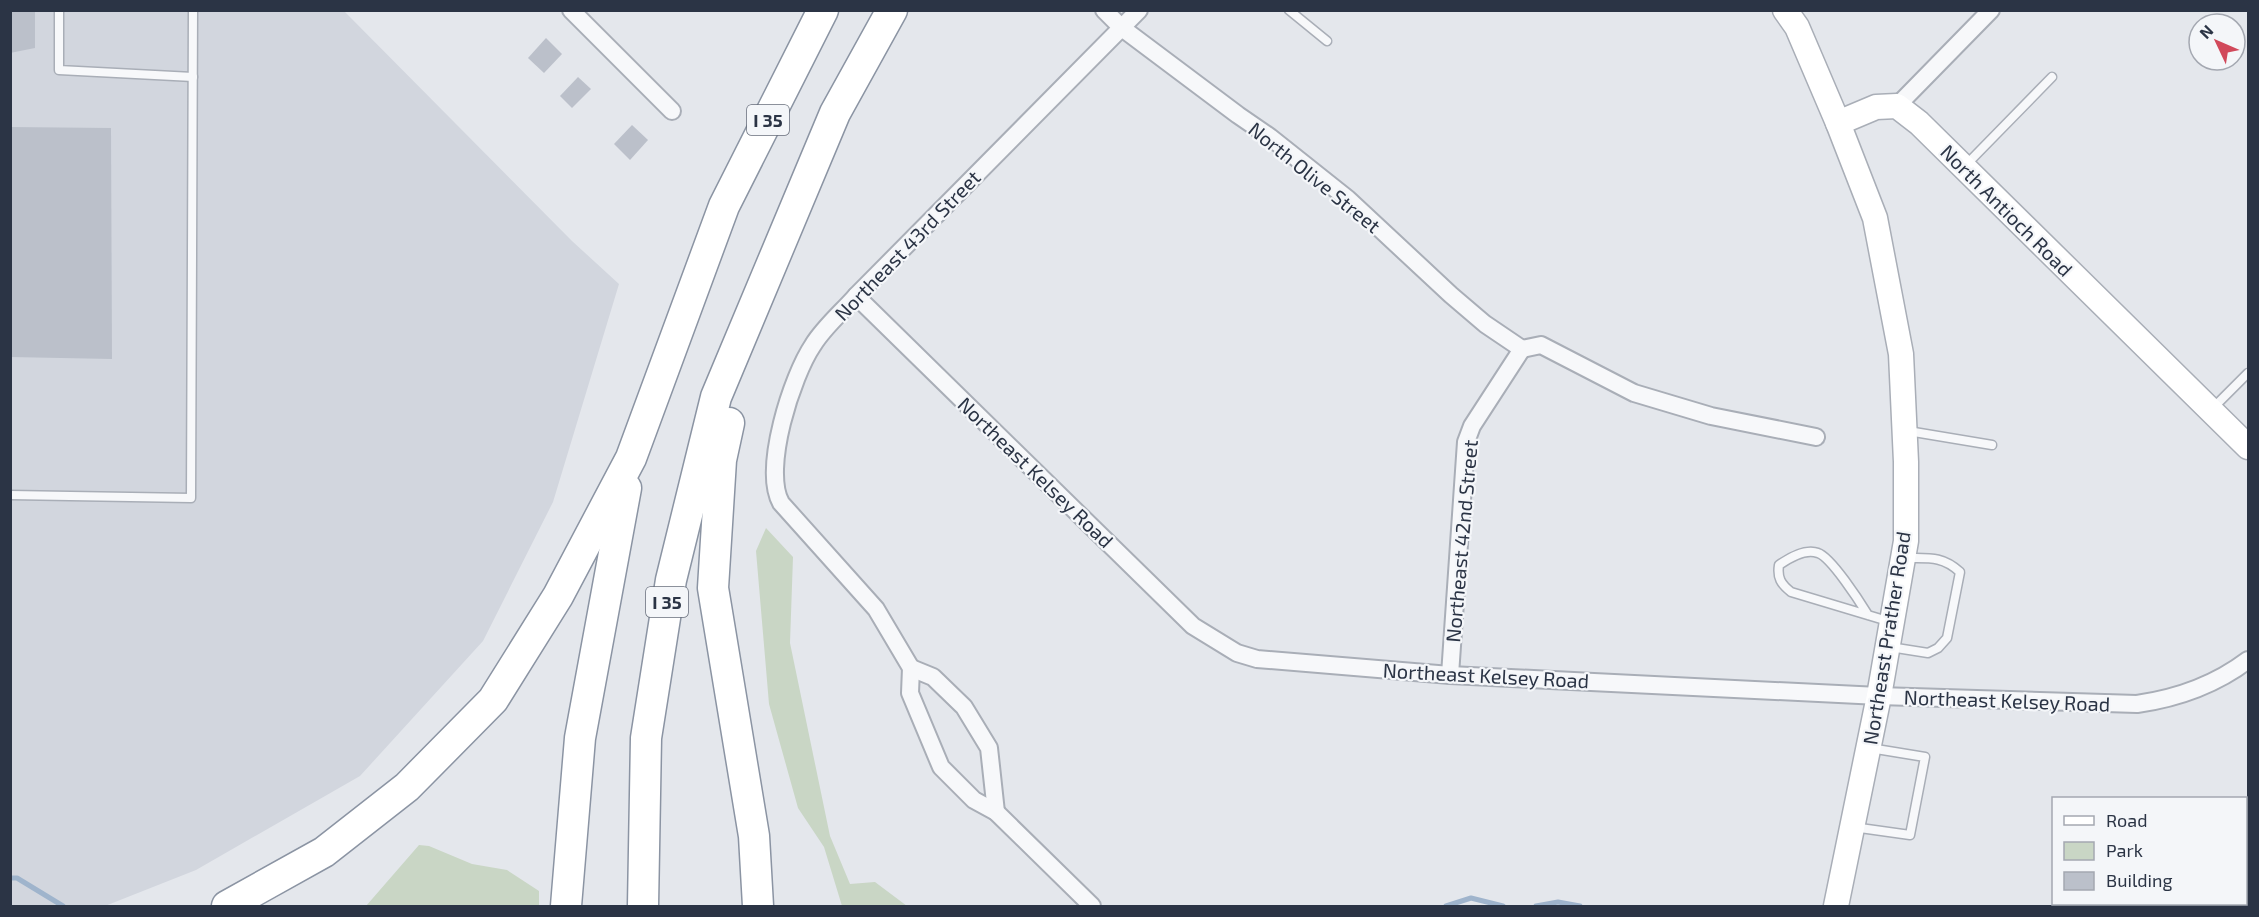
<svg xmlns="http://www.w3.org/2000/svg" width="2259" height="917" font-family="'Exo 2',sans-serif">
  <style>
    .built { fill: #d2d6de }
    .green { fill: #c9d6c5 }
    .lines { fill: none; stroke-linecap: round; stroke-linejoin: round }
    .stream { stroke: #9fb4cc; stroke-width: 5 }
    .building { fill: #bbc0ca }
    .lane-casing { stroke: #a9aeb7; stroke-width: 11 }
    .street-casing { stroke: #a9aeb7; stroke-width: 20 }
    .secondary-casing { stroke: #a9aeb7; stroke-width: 27 }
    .highway-casing { stroke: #8b94a3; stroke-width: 33 }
    .lane { stroke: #f7f8fa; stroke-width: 8 }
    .street { stroke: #f7f8fa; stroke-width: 16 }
    .secondary { stroke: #fff; stroke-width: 24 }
    .highway { stroke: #fff; stroke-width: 30 }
    .labels { text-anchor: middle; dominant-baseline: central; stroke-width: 4.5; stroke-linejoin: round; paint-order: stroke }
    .shield { fill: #f4f6f9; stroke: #676e7b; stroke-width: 1.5 }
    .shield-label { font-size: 18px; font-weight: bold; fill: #2b3445 }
    .street-label { font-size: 20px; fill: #2b3445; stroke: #f4f6f9 }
  </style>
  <rect width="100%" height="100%" fill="#e4e7ec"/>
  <path class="built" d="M10 11H344L572 241 619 284 553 502 483 641 360 776 196 870 105 906H11Z"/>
  <g class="green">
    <path d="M766 528 793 557 790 643 830 836 850 884 875 882 907 906H842L824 847 798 808 769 704 756 551Z"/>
    <path d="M419 845 429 846 472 864 507 870 539 891V906H366Z"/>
  </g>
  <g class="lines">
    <g class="stream">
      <path d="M10 878H17L63 906"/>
      <path d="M1446 906 1471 898 1503 906"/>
      <path d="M1536 906 1558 902 1580 906"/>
    </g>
  </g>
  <g class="building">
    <path d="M10 10H35V48L10 53Z"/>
    <path d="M546 38 562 54 544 73 528 58Z"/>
    <path d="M578 77 591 89 572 108 560 96Z"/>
    <path d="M632 125 648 140 630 160 614 144Z"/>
    <path d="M10 127 111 128 112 359 10 357Z"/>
  </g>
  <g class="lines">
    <defs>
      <g id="lane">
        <path d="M59 10V70L193 77"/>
        <path d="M1289 10 1327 41"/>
        <path d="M1964 167 2052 77"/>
        <path d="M2211 410 2248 373"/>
        <path d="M1908 431 1992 445"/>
        <path d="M10 495 191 498 193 10"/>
        <path d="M1868 615C1860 602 1831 557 1818 553 1805 548 1789 558 1779 565 1777 578 1781 584 1791 592L1891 622"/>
        <path d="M1890 647 1928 653 1938 648 1947 638 1960 572C1943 556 1929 558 1907 558"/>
        <path d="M1853 827 1910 835 1925 757 1870 748"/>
      </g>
      <g id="street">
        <path d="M571 10 672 111"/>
        <path d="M1104 10 1122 28 1238 115 1270 137 1348 199 1451 295 1485 324 1522 349"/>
        <path d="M1897 106 1991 10"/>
        <path d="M856 296 1193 626 1237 653 1257 659 1450 675 1879 696 2137 704C2179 698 2215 685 2248 660"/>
        <path d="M1522 349 1541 345 1634 393 1711 416 1816 437"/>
        <path d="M911 668 933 677 964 707 989 748 996 812"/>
        <path d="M1450 675 1466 442 1472 426 1522 349"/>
        <path d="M1092 906 996 812 974 800 941 767 910 693 911 668 876 609 781 503C762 469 792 376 813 345 824 327 842 312 856 296L1139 10"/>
      </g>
      <g id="secondary">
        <path d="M1785 10 1797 27 1838 123 1875 218 1901 354 1906 462V541L1879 696 1836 906"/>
        <path d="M1838 123 1876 107 1897 106 1919 123 2248 447"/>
      </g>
      <g id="highway">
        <path d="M729 423 721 460 713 588 754 836 758 906"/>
        <path d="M227 906 324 852 407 787 493 700 558 596 631 458 724 206 823 10"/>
        <path d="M566 906 580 738 626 488"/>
        <path d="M643 906 646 738 671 580 716 397 835 113 892 10"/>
      </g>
    </defs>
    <use href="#lane" class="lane-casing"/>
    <use href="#street" class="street-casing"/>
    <use href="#secondary" class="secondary-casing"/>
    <use href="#highway" class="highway-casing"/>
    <use href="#lane" class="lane"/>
    <use href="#street" class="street"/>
    <use href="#secondary" class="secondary"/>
    <use href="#highway" class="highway"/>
  </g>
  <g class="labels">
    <g class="shield">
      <rect x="747" y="105" width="42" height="30" rx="4.5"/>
      <rect x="646" y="587" width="42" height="30" rx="4.5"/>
    </g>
    <g class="shield-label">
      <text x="768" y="120">I 35</text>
      <text x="667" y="602">I 35</text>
    </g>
    <g class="street-label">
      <text transform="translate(1315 177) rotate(39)">North Olive Street</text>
      <text transform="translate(2007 210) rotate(45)">North Antioch Road</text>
      <text transform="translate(907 245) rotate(-46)">Northeast 43rd Street</text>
      <text transform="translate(1036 472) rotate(44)">Northeast Kelsey Road</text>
      <text transform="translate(1461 541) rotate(-85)">Northeast 42nd Street</text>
      <text transform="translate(1886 638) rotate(-81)">Northeast Prather Road</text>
      <text transform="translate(1486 675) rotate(3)">Northeast Kelsey Road</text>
      <text transform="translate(2007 700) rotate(2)">Northeast Kelsey Road</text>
    </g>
  </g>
  <rect width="2259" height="917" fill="none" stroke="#2b3445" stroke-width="24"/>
  <rect x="2052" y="797" width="195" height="108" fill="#f4f6f9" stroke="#a4a8b1" stroke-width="1.5"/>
  <rect x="2064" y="816" width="30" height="9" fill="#ffffff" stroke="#a4a8b1" stroke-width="1.5"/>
  <text x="2106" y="827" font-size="18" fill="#2b3445">Road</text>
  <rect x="2064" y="842" width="30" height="18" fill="#c9d6c5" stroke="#a4a8b1" stroke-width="1.5"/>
  <text x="2106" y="857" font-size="18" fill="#2b3445">Park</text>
  <rect x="2064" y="872" width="30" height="18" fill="#bbc0ca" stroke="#a4a8b1" stroke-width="1.5"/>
  <text x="2106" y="887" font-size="18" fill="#2b3445">Building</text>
  <g transform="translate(2217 42) rotate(314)"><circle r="28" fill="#f4f6f9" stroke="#a4a8b1" stroke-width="1.5"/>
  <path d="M0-4.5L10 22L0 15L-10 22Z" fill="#d1495b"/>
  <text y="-9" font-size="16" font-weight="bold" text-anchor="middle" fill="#2b3445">N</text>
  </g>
</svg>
